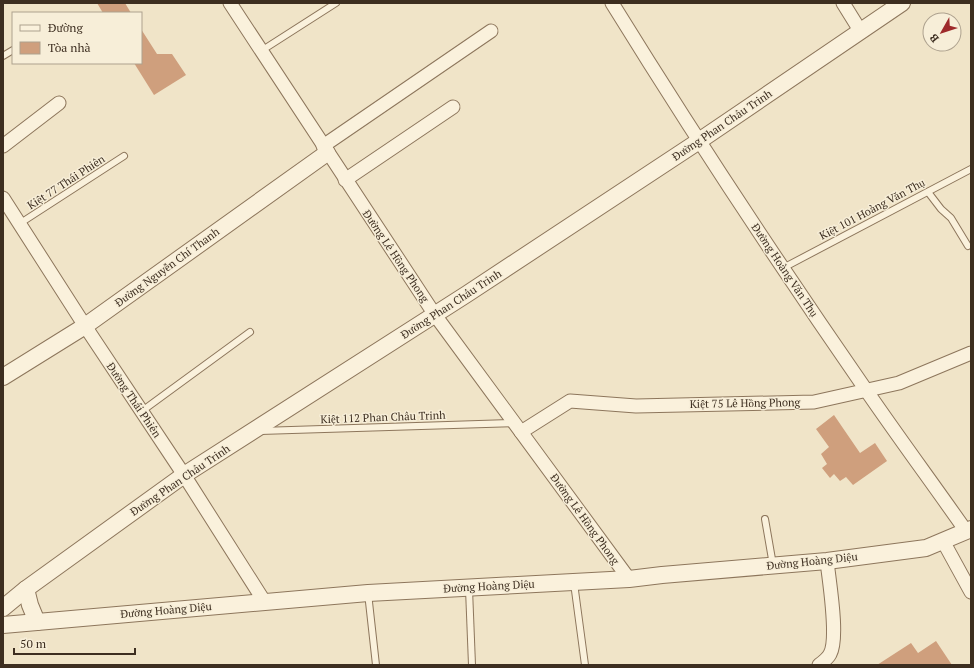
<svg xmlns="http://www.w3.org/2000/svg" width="974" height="668" font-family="'PT Serif',serif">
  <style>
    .building { fill: #cf9f7d }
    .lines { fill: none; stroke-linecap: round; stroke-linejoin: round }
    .service-casing { stroke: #8d765c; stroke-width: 8 }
    .minor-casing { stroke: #8d765c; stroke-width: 15 }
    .tertiary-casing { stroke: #8d765c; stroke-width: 18 }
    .service { stroke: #faf1dc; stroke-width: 6 }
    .minor { stroke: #faf1dc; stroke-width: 13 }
    .tertiary { stroke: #faf1dc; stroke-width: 16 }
    .labels { text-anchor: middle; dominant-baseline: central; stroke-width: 3; stroke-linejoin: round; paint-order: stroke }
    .street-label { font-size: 11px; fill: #3d2e20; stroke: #f7eed8 }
  </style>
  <rect width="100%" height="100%" fill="#f0e4c8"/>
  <g class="building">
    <path d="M97 3H125L131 13H103Z"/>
    <path d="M141 29 157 54H172L186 75 154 95 134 63H141Z"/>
    <path d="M834 415 860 453 875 443 887 461 853 485 846 477 840 481 834 474 830 478 822 468 827 464 821 454 829 447 816 429Z"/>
    <path d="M936 641 952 665H877L911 643 918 653Z"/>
  </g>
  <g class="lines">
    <defs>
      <g id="service">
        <path d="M261 51 336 3"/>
        <path d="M3 56 13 50"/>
        <path d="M928 192 941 209 951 218 968 246"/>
        <path d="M19 224 124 156"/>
        <path d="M783 268 971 169"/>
        <path d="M142 411 250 332"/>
        <path d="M260 431 514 423"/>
        <path d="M765 519 773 565"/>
        <path d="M574 583 585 665"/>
        <path d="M469 589 472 665"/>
        <path d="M368 593 376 665"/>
      </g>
      <g id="minor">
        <path d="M230 3 435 315 629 579"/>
        <path d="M612 3C693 134 778 263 866 390 899 438 933 484 966 531"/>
        <path d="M843 3 861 32"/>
        <path d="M3 146 59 103"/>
        <path d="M323 146 491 31"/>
        <path d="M345 180 453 107"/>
        <path d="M3 198 85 326 184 475 264 601"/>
        <path d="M521 432 570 401 636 406 814 402 899 383 971 353"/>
        <path d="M943 541 971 592"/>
        <path d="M819 665C823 662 828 658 830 654 839 638 829 581 827 561"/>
      </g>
      <g id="tertiary">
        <path d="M3 377 85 326 327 153"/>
        <path d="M26 589 30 605 37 622"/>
        <path d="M3 608 26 589 184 475 467 294 699 141 902 3"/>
        <path d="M3 625 368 593 629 579 662 575 827 561 926 548 971 529"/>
      </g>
    </defs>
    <use href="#service" class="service-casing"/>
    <use href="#minor" class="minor-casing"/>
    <use href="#tertiary" class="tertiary-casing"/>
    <use href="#service" class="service"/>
    <use href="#minor" class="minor"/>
    <use href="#tertiary" class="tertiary"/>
  </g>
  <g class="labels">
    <g class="street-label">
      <text transform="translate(722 125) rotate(-34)">Đường Phan Châu Trinh</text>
      <text transform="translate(66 182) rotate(-33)">Kiệt 77 Thái Phiên</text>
      <text transform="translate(872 209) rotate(-28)">Kiệt 101 Hoàng Văn Thụ</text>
      <text transform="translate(396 256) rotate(56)">Đường Lê Hồng Phong</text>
      <text transform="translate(167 267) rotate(-36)">Đường Nguyễn Chí Thanh</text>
      <text transform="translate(785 270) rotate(56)">Đường Hoàng Văn Thụ</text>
      <text transform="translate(451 304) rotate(-33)">Đường Phan Châu Trinh</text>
      <text transform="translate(134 400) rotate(56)">Đường Thái Phiên</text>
      <text transform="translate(745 403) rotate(-1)">Kiệt 75 Lê Hồng Phong</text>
      <text transform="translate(383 417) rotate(-2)">Kiệt 112 Phan Châu Trinh</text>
      <text transform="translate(180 480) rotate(-34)">Đường Phan Châu Trinh</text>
      <text transform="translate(585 519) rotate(54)">Đường Lê Hồng Phong</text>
      <text transform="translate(812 561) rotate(-6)">Đường Hoàng Diệu</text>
      <text transform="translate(489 586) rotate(-3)">Đường Hoàng Diệu</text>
      <text transform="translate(166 610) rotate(-5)">Đường Hoàng Diệu</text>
    </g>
  </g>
  <rect width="974" height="668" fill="none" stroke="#3d2e20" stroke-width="8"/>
  <rect x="12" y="12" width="130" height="52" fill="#f7eed8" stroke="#ada18e"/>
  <rect x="20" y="25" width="20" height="6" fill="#faf1dc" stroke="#ada18e"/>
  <text x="48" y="32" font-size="12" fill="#3d2e20">Đường</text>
  <rect x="20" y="42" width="20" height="12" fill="#cf9f7d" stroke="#ada18e"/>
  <text x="48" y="52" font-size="12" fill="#3d2e20">Tòa nhà</text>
  <g transform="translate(942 32) rotate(231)"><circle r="19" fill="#f7eed8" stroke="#ada18e"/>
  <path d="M0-3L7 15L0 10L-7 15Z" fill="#9e2a2b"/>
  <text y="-6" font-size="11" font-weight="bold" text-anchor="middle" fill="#3d2e20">B</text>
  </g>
  <path d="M14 648v6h121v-6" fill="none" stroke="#3d2e20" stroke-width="2"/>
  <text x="20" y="648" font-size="12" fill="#3d2e20" stroke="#f7eed8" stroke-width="3" paint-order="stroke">50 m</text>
</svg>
